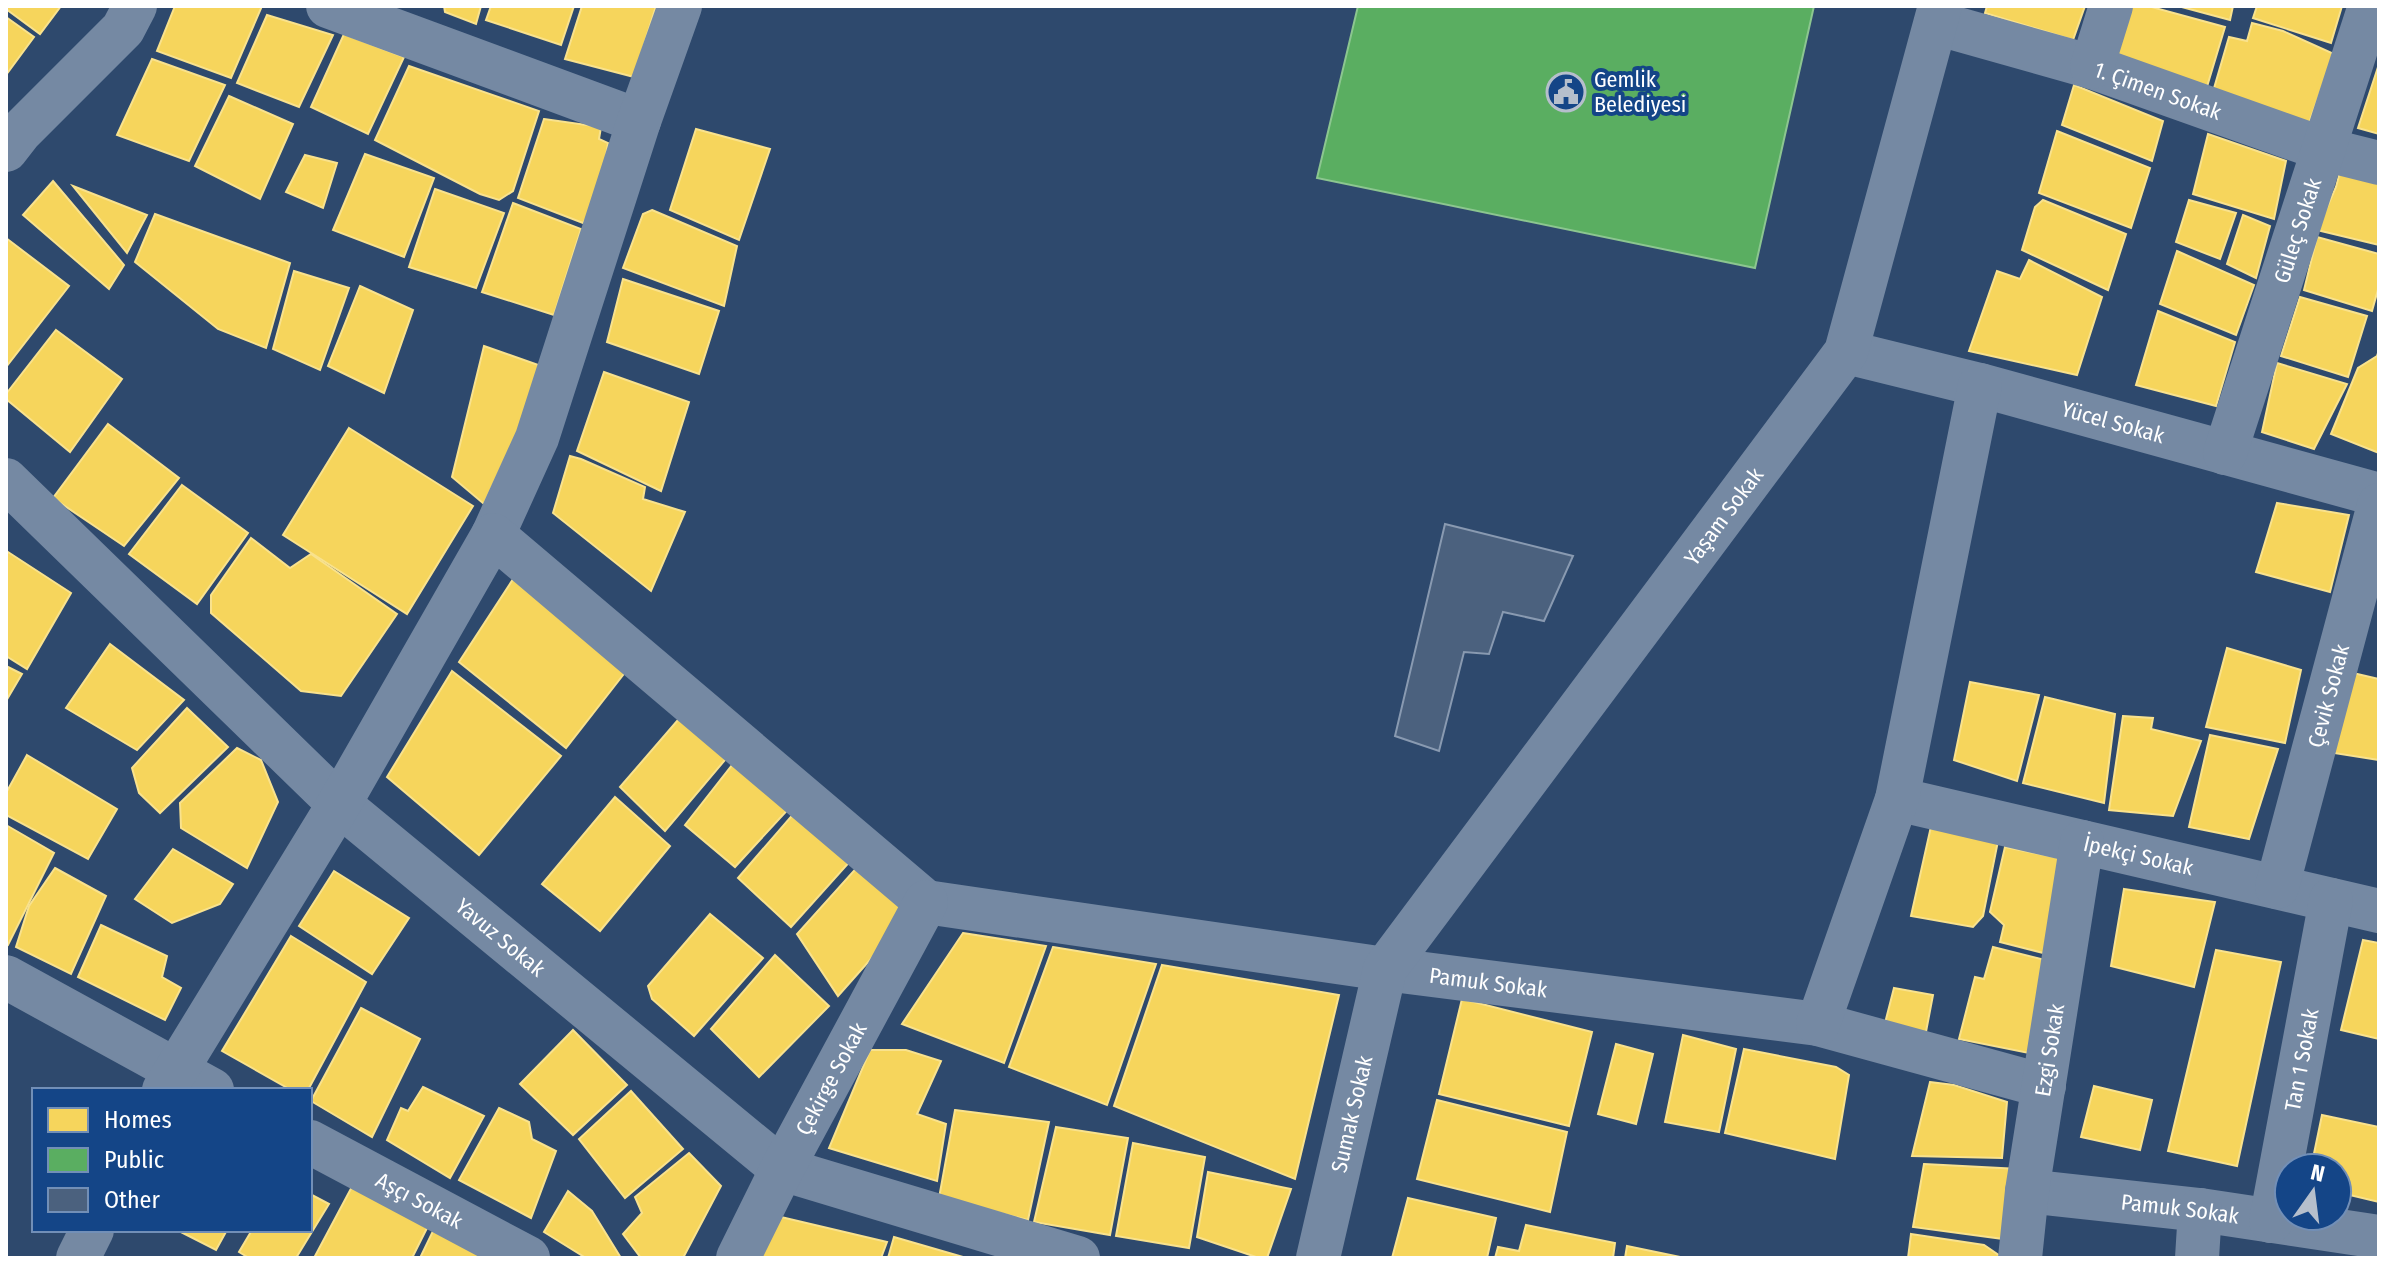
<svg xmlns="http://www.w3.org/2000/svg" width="2385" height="1264" font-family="'Fira Sans Condensed',sans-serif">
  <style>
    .homes { fill: #f6d55c; stroke: #f9e28d; stroke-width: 2 }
    .public { fill: #5aae61; stroke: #8cc690; stroke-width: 2 }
    .building { fill: #4b617e; stroke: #899ab1; stroke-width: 2 }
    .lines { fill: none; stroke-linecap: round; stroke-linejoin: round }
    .minor { stroke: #7589a3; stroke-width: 44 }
    .labels { text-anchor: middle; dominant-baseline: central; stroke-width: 8; stroke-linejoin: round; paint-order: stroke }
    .poi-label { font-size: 22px; fill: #fff; stroke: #144587; text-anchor: start }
    .street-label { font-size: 22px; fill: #fff; stroke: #144587 }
  </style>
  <rect width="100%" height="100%" fill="#2e496d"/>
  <g class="homes">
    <path d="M6 6H61L40 34 6 9Z"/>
    <path d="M175 6H262L231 78 157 51Z"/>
    <path d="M444 6H481L476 24 445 12Z"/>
    <path d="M491 6H574L561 45 486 20Z"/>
    <path d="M582 6H656L634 77 565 59Z"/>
    <path d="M1987 6H2085L2073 40 1985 13Z"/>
    <path d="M2131 6H2148L2225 27 2206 90 2115 56Z"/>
    <path d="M2178 6H2233L2230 20Z"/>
    <path d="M2257 6H2342L2331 43 2253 18Z"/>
    <path d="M267 15 333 35 299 107 237 83Z"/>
    <path d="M6 17 34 37 6 75Z"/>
    <path d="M2252 23 2283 31 2334 54 2309 123 2212 95 2229 37 2247 41Z"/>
    <path d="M344 34 404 57 368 134 311 107Z"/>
    <path d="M152 59 225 85 189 161 117 135Z"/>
    <path d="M2379 64V134L2358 128Z"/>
    <path d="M409 66 539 111 513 191 499 200 480 194 375 140Z"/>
    <path d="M2074 85 2163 121 2152 161 2062 125Z"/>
    <path d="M229 96 293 124 260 199 195 166Z"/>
    <path d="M544 119 601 127 599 139 608 143 600 197 583 223 518 198Z"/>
    <path d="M696 129 770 149 739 240 670 210Z"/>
    <path d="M2057 131 2150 168 2131 228 2039 193Z"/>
    <path d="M2208 134 2286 161 2274 219 2193 194Z"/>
    <path d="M365 154 434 178 404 257 333 230Z"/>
    <path d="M305 155 337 163 323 208 286 192Z"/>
    <path d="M2341 168 2379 180V245L2317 230 2336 187Z"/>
    <path d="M53 181 124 265 109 289 23 215Z"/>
    <path d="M73 186 147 215 127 253Z"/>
    <path d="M435 189 504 213 476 288 409 267Z"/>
    <path d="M2043 200 2126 234 2108 290 2022 250 2035 207Z"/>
    <path d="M2189 200 2236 213 2220 259 2176 242Z"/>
    <path d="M513 203 581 229 554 315 482 292Z"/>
    <path d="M652 210 737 246 724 306 623 268 643 214Z"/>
    <path d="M155 214 290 263 266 348 218 329 135 262Z"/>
    <path d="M2243 215 2270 226 2256 278 2227 264Z"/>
    <path d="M2317 237 2379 254V286L2372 311 2304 290Z"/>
    <path d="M6 238 69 286 6 367Z"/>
    <path d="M2177 251 2254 285 2236 335 2160 304Z"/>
    <path d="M2029 260 2102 297 2077 375 1969 351 1997 271 2020 279Z"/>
    <path d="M294 271 349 288 320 370 273 349Z"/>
    <path d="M623 279 719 311 699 374 607 342Z"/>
    <path d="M360 286 413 310 384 393 328 366Z"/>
    <path d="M2300 297 2367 316 2348 377 2281 356Z"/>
    <path d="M2158 311 2235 342 2216 406 2136 385Z"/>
    <path d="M56 330 122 379 70 452 6 399V394Z"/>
    <path d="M484 346 547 368 484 504 452 477Z"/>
    <path d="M2379 350V453L2331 434 2358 368 2377 356Z"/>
    <path d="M2277 363 2347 384 2314 449 2262 432Z"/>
    <path d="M604 372 689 402 661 491 577 451Z"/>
    <path d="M108 424 179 478 124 546 53 498Z"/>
    <path d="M349 428 473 506 407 614 283 535Z"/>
    <path d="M570 456 581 459 645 487 643 499 685 512 651 591 553 513Z"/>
    <path d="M182 485 248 533 197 604 129 554Z"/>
    <path d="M2277 503 2349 515 2330 592 2256 572Z"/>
    <path d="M251 538 290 568 311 554 397 614 341 696 301 691 211 613V595Z"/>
    <path d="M8 552 71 593 27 669 6 656V555Z"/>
    <path d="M521 567 634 661 566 748 459 662Z"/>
    <path d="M110 644 184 700 137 750 66 708Z"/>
    <path d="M2227 648 2301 670 2285 743 2206 727Z"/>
    <path d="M6 666 22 674 6 701Z"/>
    <path d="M452 671 561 756 479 855 387 777Z"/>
    <path d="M2353 673 2379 679V760L2334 753Z"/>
    <path d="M1970 682 2039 695 2017 781 1954 760Z"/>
    <path d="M2045 697 2115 714 2104 803 2023 783Z"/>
    <path d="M187 708 228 747 160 813 139 793 132 768Z"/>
    <path d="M684 713 730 754 665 831 620 787Z"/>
    <path d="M2123 716 2153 718 2151 729 2201 741 2173 816 2109 810Z"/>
    <path d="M2210 735 2278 749 2249 839 2189 827Z"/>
    <path d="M237 748 261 760 278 802 247 868 181 828 180 803Z"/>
    <path d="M27 755 117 809 88 859 6 815V793Z"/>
    <path d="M736 760 792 805 735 867 685 825Z"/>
    <path d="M615 797 670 846 600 931 542 884Z"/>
    <path d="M795 812 854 857 791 927 738 878Z"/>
    <path d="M1932 822 1998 841 1983 916 1973 927 1911 916Z"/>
    <path d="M6 825 54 853 8 945 6 944Z"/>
    <path d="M2005 847 2079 862 2059 957 2000 942 2004 925 1990 912Z"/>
    <path d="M173 849 233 884 220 904 172 923 135 899Z"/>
    <path d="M861 863 909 916 838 996 797 934Z"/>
    <path d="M55 868 106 896 71 974 16 947 29 906Z"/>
    <path d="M334 871 409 918 372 974 299 926Z"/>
    <path d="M2124 889 2215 902 2194 987 2111 966Z"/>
    <path d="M710 914 763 958 694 1036 652 999 648 986Z"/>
    <path d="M101 925 167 956 162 977 181 988 165 1020 78 977Z"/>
    <path d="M963 933 1046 946 1004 1063 902 1024Z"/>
    <path d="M291 936 366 982 308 1090H291L222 1051Z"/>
    <path d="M2363 940 2379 943V1039L2341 1030Z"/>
    <path d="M1053 947 1156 964 1107 1105 1009 1067Z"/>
    <path d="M1993 947 2057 963 2034 1054 1959 1039 1975 977 1984 979Z"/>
    <path d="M2216 950 2281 962 2237 1166 2168 1151Z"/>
    <path d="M775 955 829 1006 759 1077 711 1029Z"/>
    <path d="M1162 965 1339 995 1295 1179 1114 1106Z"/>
    <path d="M1894 988 1933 995 1925 1037 1884 1027Z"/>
    <path d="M1462 999 1592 1032 1569 1126 1439 1094Z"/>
    <path d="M361 1008 420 1039 372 1137 311 1101Z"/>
    <path d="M573 1030 627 1085 573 1135 520 1084Z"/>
    <path d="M1683 1035 1736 1049 1719 1132 1665 1122Z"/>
    <path d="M1616 1044 1653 1054 1636 1124 1598 1114Z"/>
    <path d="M1744 1049 1836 1067 1849 1075 1835 1159 1725 1133Z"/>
    <path d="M870 1050H906L941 1061 917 1114 946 1124 937 1181 829 1148Z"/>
    <path d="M1930 1082 1954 1085 2007 1102 2002 1158 1912 1156Z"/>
    <path d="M2094 1086 2152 1100 2140 1150 2081 1137Z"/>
    <path d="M423 1087 484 1116 450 1178 387 1140 401 1108 408 1111Z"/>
    <path d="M631 1091 683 1149 625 1198 579 1139Z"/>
    <path d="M1437 1100 1567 1132 1550 1212 1417 1179Z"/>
    <path d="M499 1108 529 1122 532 1139 556 1151 531 1218 459 1180Z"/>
    <path d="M955 1110 1049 1122 1028 1220 939 1198Z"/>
    <path d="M2322 1115 2379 1127V1202L2337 1192V1168H2311Z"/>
    <path d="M1056 1127 1128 1138 1110 1235 1034 1222Z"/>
    <path d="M1133 1143 1205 1157 1189 1248 1116 1236Z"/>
    <path d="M689 1153 721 1186 683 1258H641L623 1234 642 1213 635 1197Z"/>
    <path d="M1924 1164 2019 1169 2011 1240 1913 1227Z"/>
    <path d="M1208 1172 1291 1189 1267 1258H1259L1197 1237Z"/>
    <path d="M354 1183 427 1228 412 1258H314Z"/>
    <path d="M568 1191 592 1211 621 1258H586L544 1232Z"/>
    <path d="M310 1194 329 1204 296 1258H249L239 1252 252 1230H310Z"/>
    <path d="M1408 1198 1496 1218 1487 1258H1392Z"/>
    <path d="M781 1217 887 1242 881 1258H759Z"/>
    <path d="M1526 1225 1615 1243 1613 1258H1495L1498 1247 1519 1251Z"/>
    <path d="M177 1230H227L216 1250Z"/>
    <path d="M433 1231 492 1258H420Z"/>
    <path d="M1911 1234 1984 1245 2003 1258H1908Z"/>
    <path d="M894 1237 963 1257 888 1258Z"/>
    <path d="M1627 1246 1685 1258H1625Z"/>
  </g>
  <path class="public" d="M1358 6H1814L1755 268 1317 178Z"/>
  <path class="building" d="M1445 524 1573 556 1544 621 1503 612 1489 654 1464 652 1439 751 1395 736Z"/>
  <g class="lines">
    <g class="minor">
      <path d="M328 6 639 121"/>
      <path id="s1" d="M1936 23 2092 67 2323 149 2379 163"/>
      <path d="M2092 67 2111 6"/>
      <path d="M6 150 20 132 123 29 135 6"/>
      <path id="s2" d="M1846 352 1980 385 2379 495"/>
      <path id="s3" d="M2225 453 2370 6"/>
      <path id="s4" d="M6 480 339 804 782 1169 1078 1258"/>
      <path d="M493 535 537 438 639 121 680 6"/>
      <path id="s5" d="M1897 799 2379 911"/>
      <path id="s6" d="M2277 887 2379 505"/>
      <path id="s7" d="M926 902 1385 969 1818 1024 2044 1086"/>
      <path d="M6 977 212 1090"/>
      <path d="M1818 1024 1897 799 1980 385"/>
      <path d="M164 1090 339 804 493 535 926 902"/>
      <path id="s8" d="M310 1142 528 1258"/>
      <path id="s9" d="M2027 1191 2200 1210 2379 1237"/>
      <path id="s10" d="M2271 1221 2331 900"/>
      <path d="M78 1258 92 1230"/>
      <path id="s11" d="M738 1258 782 1169 926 902"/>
      <path id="s12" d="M1318 1258 1385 969 1846 352 1940 6"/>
      <path id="s13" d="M2020 1258 2027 1191 2082 842"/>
      <path d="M2197 1258 2200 1210"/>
    </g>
  </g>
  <defs>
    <symbol id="civic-ring" viewBox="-11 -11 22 22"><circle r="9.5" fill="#144587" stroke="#b6bfcc" stroke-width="1.5"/><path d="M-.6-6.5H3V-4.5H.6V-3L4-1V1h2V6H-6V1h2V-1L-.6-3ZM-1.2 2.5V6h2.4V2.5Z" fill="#b6bfcc"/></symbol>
  </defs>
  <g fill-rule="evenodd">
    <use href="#civic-ring" x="1544" y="70" width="44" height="44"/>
  </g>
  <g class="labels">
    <g class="poi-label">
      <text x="1594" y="79">Gemlik<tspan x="1594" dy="25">Belediyesi</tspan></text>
    </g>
    <g class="street-label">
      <text stroke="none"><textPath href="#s1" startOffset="232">1. Çimen Sokak</textPath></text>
      <text stroke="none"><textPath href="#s3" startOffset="234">Güleç Sokak</textPath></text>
      <text stroke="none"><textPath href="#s2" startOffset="276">Yücel Sokak</textPath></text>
      <text stroke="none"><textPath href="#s12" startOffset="862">Yaşam Sokak</textPath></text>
      <text stroke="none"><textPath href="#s6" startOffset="198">Çevik Sokak</textPath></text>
      <text stroke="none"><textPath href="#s5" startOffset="248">İpekçi Sokak</textPath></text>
      <text stroke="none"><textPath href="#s4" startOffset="674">Yavuz Sokak</textPath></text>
      <text stroke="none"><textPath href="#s7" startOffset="568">Pamuk Sokak</textPath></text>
      <text stroke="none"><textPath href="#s13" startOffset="210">Ezgi Sokak</textPath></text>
      <text stroke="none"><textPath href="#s10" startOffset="164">Tan 1 Sokak</textPath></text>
      <text stroke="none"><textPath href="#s11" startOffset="202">Çekirge Sokak</textPath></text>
      <text stroke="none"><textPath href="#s12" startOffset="148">Sumak Sokak</textPath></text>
      <text stroke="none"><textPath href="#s8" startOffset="124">Aşçı Sokak</textPath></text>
      <text stroke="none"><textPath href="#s9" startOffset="154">Pamuk Sokak</textPath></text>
    </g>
  </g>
  <rect width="2385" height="1264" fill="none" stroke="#ffffff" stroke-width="16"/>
  <rect x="32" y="1088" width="280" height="144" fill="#144587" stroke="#728fb7" stroke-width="2"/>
  <rect x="48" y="1108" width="40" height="24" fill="#f6d55c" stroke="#728fb7" stroke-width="2"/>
  <text x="104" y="1128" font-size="24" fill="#ffffff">Homes</text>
  <rect x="48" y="1148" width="40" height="24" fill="#5aae61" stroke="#728fb7" stroke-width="2"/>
  <text x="104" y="1168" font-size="24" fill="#ffffff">Public</text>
  <rect x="48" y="1188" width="40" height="24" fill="#4b617e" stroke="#728fb7" stroke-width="2"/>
  <text x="104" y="1208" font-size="24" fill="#ffffff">Other</text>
  <g transform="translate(2313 1192) rotate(14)"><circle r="38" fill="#144587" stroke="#728fb7" stroke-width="2"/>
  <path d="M0-6L14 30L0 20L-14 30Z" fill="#b6bfcc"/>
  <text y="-12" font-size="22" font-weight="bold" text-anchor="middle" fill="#ffffff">N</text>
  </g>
</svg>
